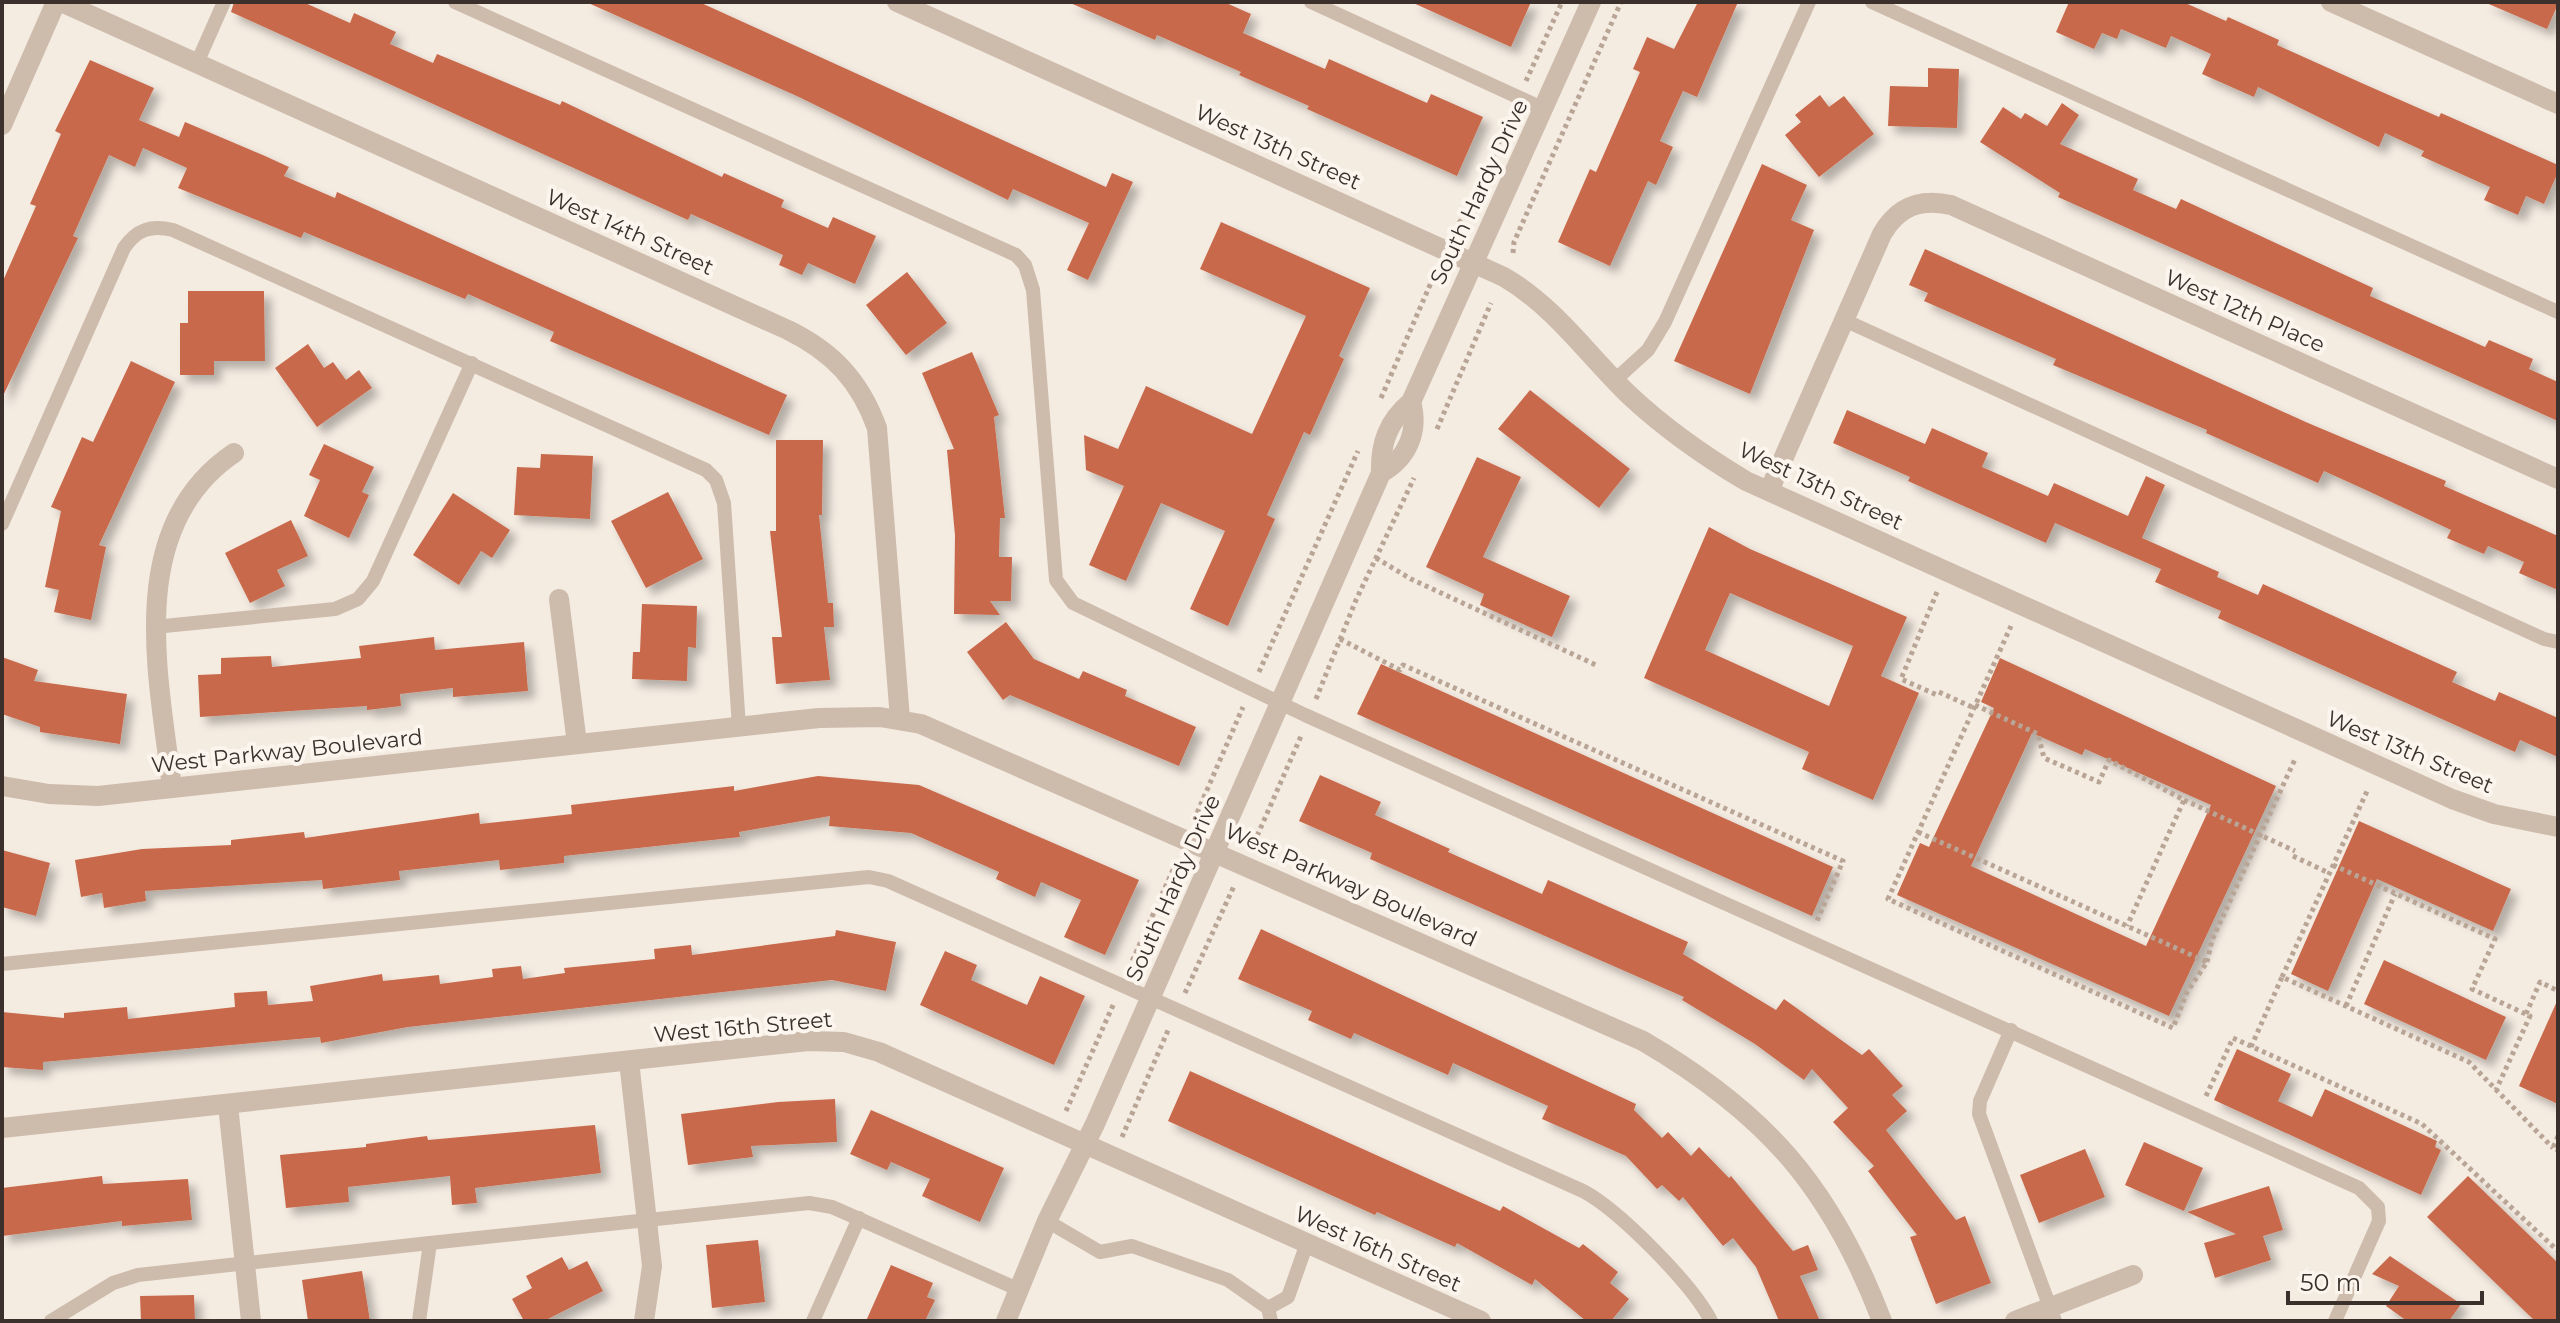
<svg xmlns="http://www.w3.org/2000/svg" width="2560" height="1323" font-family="Montserrat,sans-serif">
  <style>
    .building { fill: #c8694b; fill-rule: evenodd; filter: url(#shadow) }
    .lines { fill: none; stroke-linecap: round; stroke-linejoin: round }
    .path { stroke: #b9a596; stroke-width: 5; stroke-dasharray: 4 4; stroke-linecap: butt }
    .service { stroke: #cdbbac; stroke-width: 14 }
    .minor { stroke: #cdbbac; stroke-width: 20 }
    .tertiary { stroke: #cdbbac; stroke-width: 20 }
    .labels { text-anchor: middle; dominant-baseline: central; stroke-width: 8; stroke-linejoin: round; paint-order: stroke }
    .street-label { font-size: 22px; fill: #3b302b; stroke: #fbf5ee }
  </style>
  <defs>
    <filter id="shadow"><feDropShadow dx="7" dy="7" stdDeviation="4" flood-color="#0004"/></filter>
  </defs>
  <rect width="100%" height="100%" fill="#f4ebe1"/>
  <g class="building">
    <path d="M234 2H303L350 23 354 13 396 32 390 44 433 63 437 54 560 105 562 101 722 177 724 173 784 200 781 207 828 228 833 217 876 236 855 284 808 263 802 275 779 265 783 255 691 214 688 220 231 12Z"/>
    <path d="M586 2H699L1106 187 1112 173 1133 182 1088 280 1067 270 1089 223 1013 189 1008 200 799 97Z"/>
    <path d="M1068 2H1224L1251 14 1243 33 1325 69 1329 59 1427 103 1431 94 1483 117 1457 176 1307 109 1309 106 1239 75 1241 72 1157 35 1155 40Z"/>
    <path d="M1411 2H1531L1511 47Z"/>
    <path d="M1698 2H1738L1697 97 1683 91 1660 141 1673 147 1656 185 1648 181 1610 266 1558 242 1590 169 1596 172 1640 72 1633 69 1647 37 1674 49Z"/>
    <path d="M2069 2H2183L2226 21 2228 17 2279 40 2277 45 2366 85 2439 117 2441 113 2558 165V172L2544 204 2526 196 2518 215 2484 200 2490 187 2421 156 2424 151 2385 133 2379 147 2258 87 2254 97 2202 74 2211 54 2171 36 2166 48 2121 29 2117 39 2102 33 2094 49 2056 32Z"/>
    <path d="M2484 2H2558V4L2547 29Z"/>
    <path d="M90 60 154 88 139 120 179 137 185 122 265 156 289 167 284 176 335 198 337 192 787 395 769 435 550 341 554 332 468 294 465 299 304 232 301 238 178 188 187 168 143 148 135 167 109 155 73 236 78 238 2 398V283L36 206 30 204 61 134 55 131Z"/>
    <path d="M1928 68 1959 69 1957 128 1888 126 1890 86 1928 87Z"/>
    <path d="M1820 95 1829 107 1844 96 1874 134 1819 177 1785 135 1801 122 1795 115Z"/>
    <path d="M2062 103 2079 115 2060 144 2138 179 2133 190 2176 209 2181 199 2373 288 2370 296 2485 347 2489 340 2533 359 2529 369 2558 382V421L2058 197 2060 193 1980 142 2003 107 2021 119 2025 113 2047 126Z"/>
    <path d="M1762 164 1807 185 1791 220 1814 230 1750 394 1674 361Z"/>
    <path d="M1221 222 1370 288 1339 356 1344 359 1310 435 1304 432 1267 515 1275 519 1228 626 1190 609 1225 531 1161 503 1126 581 1089 565 1124 486 1086 470 1084 435 1118 449 1146 386 1252 434 1306 316 1200 269Z"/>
    <path d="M1925 249 2308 423 2446 481 2444 486 2558 536V590L2519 573 2524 562 2488 546 2484 554 2447 538 2451 530 2366 490 2324 471 2318 483 2206 433 2207 430 2053 365 2056 359 1924 301 1928 293 1909 285Z"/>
    <path d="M907 272 947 323 906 355 866 305Z"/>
    <path d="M188 291H264L265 361H214V375H180V323H188Z"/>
    <path d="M308 344 324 368 333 362 346 380 359 370 372 388 317 427 275 368Z"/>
    <path d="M972 352 999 415 994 417 1005 518H1000L999 557H1012L1011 601H990L1000 615 954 614 955 535 947 450 954 449 922 373Z"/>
    <path d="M131 361 175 382 99 545 106 547 91 620 54 612 59 590 45 587 61 511 51 507 82 437 93 442Z"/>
    <path d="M1530 390 1630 469 1599 508 1498 429Z"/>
    <path d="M1847 410 1925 444 1932 428 1988 453 1982 467 2048 496 2054 483 2128 516 2146 476 2165 485 2142 538 2219 572 2217 577 2258 595 2263 584 2457 672 2452 682 2495 701 2499 692 2558 718V757L2520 740 2515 752 2218 618 2221 611 2155 582 2161 569 2055 523 2046 543 1908 481 1910 477 1833 443Z"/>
    <path d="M776 440H823L822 515H819L828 603H833L834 627H824L830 680 776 684 772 637H782L770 531H776Z"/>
    <path d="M324 444 374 467 362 492 369 495 349 538 304 516 320 480 309 475Z"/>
    <path d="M541 454 593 456 590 519 514 515 517 467 540 468Z"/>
    <path d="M1477 457 1521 477 1483 557 1570 596 1552 637 1480 605 1484 594 1426 567Z"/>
    <path d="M668 492 703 559 646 588 611 521Z"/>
    <path d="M453 493 510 530 492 558 481 551 459 585 413 555Z"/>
    <path d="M291 520 308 556 277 570 285 586 250 603 225 553Z"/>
    <path d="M1709 527 1750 549 1907 617 1881 676 1919 693 1873 800 1802 769 1809 752 1644 678ZM1730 593 1853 646 1829 706 1705 650Z"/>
    <path d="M642 604 697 606 696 648 688 647 687 681 632 679 633 652H640Z"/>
    <path d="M1006 622 1034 659 1079 679 1083 671 1127 690 1125 696 1196 727 1179 766 1010 695 1003 700 967 652Z"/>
    <path d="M434 637 435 650 524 642 528 691 453 697V688L400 694 401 706 367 710V706L200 717 198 675 221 674V658L271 656 272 667 361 658 359 646Z"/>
    <path d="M2 657 38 670 34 681 127 694 120 744 40 732V727L2 714Z"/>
    <path d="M2000 658 2276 786 2169 1016 1897 895 1920 843 1929 847 1994 708 1981 702ZM2032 733 2082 755 2085 749 2211 805 2146 946 1971 866Z"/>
    <path d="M1381 664 1833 867 1812 916 1357 714Z"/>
    <path d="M1320 775 1381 802 1375 815 1450 849 1448 852 1542 894 1548 880 1688 942 1683 954 1776 1010 1784 999 1862 1055 1869 1049 1903 1086 1892 1095 1907 1111 1886 1130 1956 1220 1965 1216 1991 1283 1936 1304 1910 1237 1917 1235 1868 1171 1874 1166 1833 1122 1848 1108 1812 1069 1804 1080 1755 1044 1682 1000 1684 997 1370 859 1372 853 1299 821Z"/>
    <path d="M818 776 919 785 1139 880 1105 955 1064 937 1081 900 1041 882 1035 897 996 879 999 872 911 833 829 826 830 816 739 832 740 837 564 856V863L500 870 499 860 399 871 400 880 323 889 322 880 145 891 146 901 104 908 102 893 81 897 75 860 142 849 231 845V840L304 832 305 838 479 813 480 824 572 814 571 805 734 786V791Z"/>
    <path d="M2359 821 2511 889 2493 931 2377 879 2328 991 2291 974Z"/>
    <path d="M2 850 50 863 36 916 2 907Z"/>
    <path d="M1261 929 1636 1104 1634 1110 1662 1138 1668 1132 1691 1156 1699 1147 1729 1178 1731 1176 1793 1251 1808 1245 1818 1270 1800 1276 1820 1321H1779L1756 1267 1733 1238 1723 1246 1683 1197 1679 1201 1662 1185 1657 1189 1626 1156 1542 1119 1548 1106 1453 1063 1448 1075 1354 1033 1351 1039 1308 1020 1312 1011 1238 979Z"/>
    <path d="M836 930 896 942 886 991 832 980 408 1027 321 1043 320 1037 43 1062V1070L2 1067V1012L64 1018V1013L127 1007 128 1019 235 1007 234 993 267 991 268 1005 313 1001 310 986 382 974 383 981 439 975 440 984 493 977 492 969 521 966 523 979 565 973 564 968 655 959 654 949 691 945 692 955 835 936Z"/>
    <path d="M945 951 977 965 971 980 1027 1005 1040 976 1085 996 1054 1065 920 1005Z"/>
    <path d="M2384 960 2506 1017 2486 1060 2364 1004Z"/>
    <path d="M2558 999V1104L2519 1086Z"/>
    <path d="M2237 1049 2291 1074 2278 1101 2312 1117 2325 1089 2437 1141 2435 1147 2441 1150 2421 1195 2214 1100Z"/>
    <path d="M1190 1071 1500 1211 1503 1206 1579 1248 1583 1244 1618 1272 1610 1283 1629 1299 1611 1321H1586L1535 1279 1532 1285 1457 1243 1455 1247 1377 1212 1375 1215 1168 1121Z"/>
    <path d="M835 1099 837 1142 751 1146 753 1157 688 1165 681 1114 778 1102Z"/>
    <path d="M871 1110 1004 1168 980 1222 922 1196 930 1179 891 1162 887 1170 850 1154Z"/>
    <path d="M595 1125 601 1173 475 1188 477 1203 452 1205 450 1176 348 1187 349 1202 286 1208 280 1155 366 1147V1144L427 1136 428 1140Z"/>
    <path d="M2144 1142 2203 1168 2184 1211 2125 1185Z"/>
    <path d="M2085 1149 2105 1197 2039 1223 2020 1175Z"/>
    <path d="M102 1176 103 1184 188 1179 192 1220 122 1226V1221L2 1236V1188Z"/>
    <path d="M2468 1176 2558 1263V1321H2535L2427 1217Z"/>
    <path d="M2269 1186 2283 1230 2263 1236 2271 1260 2215 1278 2204 1243 2236 1234 2187 1212Z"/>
    <path d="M758 1240 765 1302 712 1308 706 1245Z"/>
    <path d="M2390 1256 2461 1304 2449 1321H2407L2386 1306 2399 1286 2372 1274Z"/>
    <path d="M562 1257 569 1270 587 1261 603 1291 544 1321H524L512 1299 532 1288 526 1276Z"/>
    <path d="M891 1265 933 1283 927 1297 935 1300 925 1321H866Z"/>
    <path d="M362 1271 370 1321H308L302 1280Z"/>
    <path d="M194 1295 195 1321H141L140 1296Z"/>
  </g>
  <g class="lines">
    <g class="path">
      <path d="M1526 81 1562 2"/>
      <path d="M1483 180 1512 112"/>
      <path d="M1459 223 1471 208"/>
      <path d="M1513 253 1514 242 1621 2"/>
      <path d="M1381 398 1433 278"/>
      <path d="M1437 429 1491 303"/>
      <path d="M1376 558 1411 579 1596 665"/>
      <path d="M1937 592 1901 679 1937 695"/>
      <path d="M1340 639 1400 670 1403 665 1843 861 1816 923"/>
      <path d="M1259 672 1358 451"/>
      <path d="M1939 692 1974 708"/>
      <path d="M1316 699 1356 600 1414 478"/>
      <path d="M1975 705 2038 734 2044 758 2099 782 2109 760 2184 800 2127 926"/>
      <path d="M2184 800 2295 851"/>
      <path d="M1194 820 1243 707"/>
      <path d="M1918 832 2207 962 2187 992 2173 1028 1888 899C1929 808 1970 717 2011 626"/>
      <path d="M1254 843 1302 734"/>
      <path d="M2293 856 2329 873"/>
      <path d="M2333 865 2495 939 2472 989 2530 1016 2496 1090"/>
      <path d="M2207 962 2212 940 2296 757"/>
      <path d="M1129 968 1177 861"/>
      <path d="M2282 977 2368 789"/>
      <path d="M1185 993 1234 886"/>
      <path d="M2346 1006 2395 894"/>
      <path d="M2526 1014 2540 982 2558 991"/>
      <path d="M2251 1047 2282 977 2469 1062 2553 1148"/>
      <path d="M2206 1096 2233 1038 2422 1124 2558 1251"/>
      <path d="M1066 1111 1114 1003"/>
      <path d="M2558 1136 2553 1148 2558 1150"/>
      <path d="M1122 1137 1169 1028"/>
    </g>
    <g class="service">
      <path d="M455 2 1016 255 1025 265 1033 290 1056 580 1073 603 1305 715 2359 1188 2378 1207 2379 1221 2335 1321"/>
      <path d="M1311 2 1544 109"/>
      <path d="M1872 2 2558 312"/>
      <path d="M197 63 224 2"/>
      <path d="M1844 320 2544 639 2558 642"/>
      <path d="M1615 380 1648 350 1665 322 1809 2"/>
      <path d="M2 524 124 248C137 229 151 225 173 230L706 470 716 480 724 503 739 727"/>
      <path d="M154 627 335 609 358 599 373 581 472 363"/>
      <path d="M2 964 869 877 888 881 1583 1191C1619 1210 1693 1285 1711 1321"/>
      <path d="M2011 1030 1980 1101 1979 1114 2055 1321"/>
      <path d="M1047 1221 1100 1252 1132 1246 1228 1280 1268 1308 1271 1321"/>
      <path d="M1268 1308 1288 1297 1307 1243"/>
      <path d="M51 1321 113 1283 138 1275 430 1243"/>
      <path d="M419 1321 430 1243 809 1203 832 1207 1020 1290"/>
      <path d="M813 1321 859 1218"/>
    </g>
    <g class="minor">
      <path d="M61 2 788 330C833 352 860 381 877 428L900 719"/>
      <path d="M2331 2 2558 104"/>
      <path d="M2 125 56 2"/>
      <path d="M1769 491 1882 234C1898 206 1920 198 1951 205L2558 479"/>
      <path d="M559 599 577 744"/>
      <path d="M2 786 49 794 98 796 819 718 880 717 921 724 1643 1041C1766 1113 1831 1187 1882 1321"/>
      <path d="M172 788C159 677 123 528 234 453"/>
      <path d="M629 1061 652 1266 644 1321"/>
      <path d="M228 1105 251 1321"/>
      <path d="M2 1128 808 1041 844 1042 879 1052 1481 1321"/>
      <path d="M2015 1321 2133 1275"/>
    </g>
    <g class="tertiary">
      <path d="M897 2 1504 277C1555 307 1586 353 1628 394 1663 427 1704 456 1746 481L2452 799 2494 814 2558 827"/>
      <path d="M1381 473C1408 458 1419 431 1411 402"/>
      <path d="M1006 1321 1047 1221 1095 1124 1381 473C1380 444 1388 421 1411 402L1591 2"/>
    </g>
  </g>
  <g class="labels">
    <g class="street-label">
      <text transform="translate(1278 147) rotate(24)">West 13th Street</text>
      <text transform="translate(1479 192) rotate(-65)">South Hardy Drive</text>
      <text transform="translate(630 232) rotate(24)">West 14th Street</text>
      <text transform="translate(2245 311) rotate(24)">West 12th Place</text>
      <text transform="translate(1821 486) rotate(25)">West 13th Street</text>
      <text transform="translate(287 751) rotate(-6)">West Parkway Boulevard</text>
      <text transform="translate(2410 752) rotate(23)">West 13th Street</text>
      <text transform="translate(1351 885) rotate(24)">West Parkway Boulevard</text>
      <text transform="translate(1173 888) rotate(-66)">South Hardy Drive</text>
      <text transform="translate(743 1027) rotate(-5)">West 16th Street</text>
      <text transform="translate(1378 1249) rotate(24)">West 16th Street</text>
    </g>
  </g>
  <rect width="2560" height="1323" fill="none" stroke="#3b302b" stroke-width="8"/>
  <path d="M2288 1291v12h194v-12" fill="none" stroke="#3b302b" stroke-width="4"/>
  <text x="2300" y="1291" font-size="24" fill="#3b302b" stroke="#fbf5ee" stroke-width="6" paint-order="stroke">50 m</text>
</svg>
